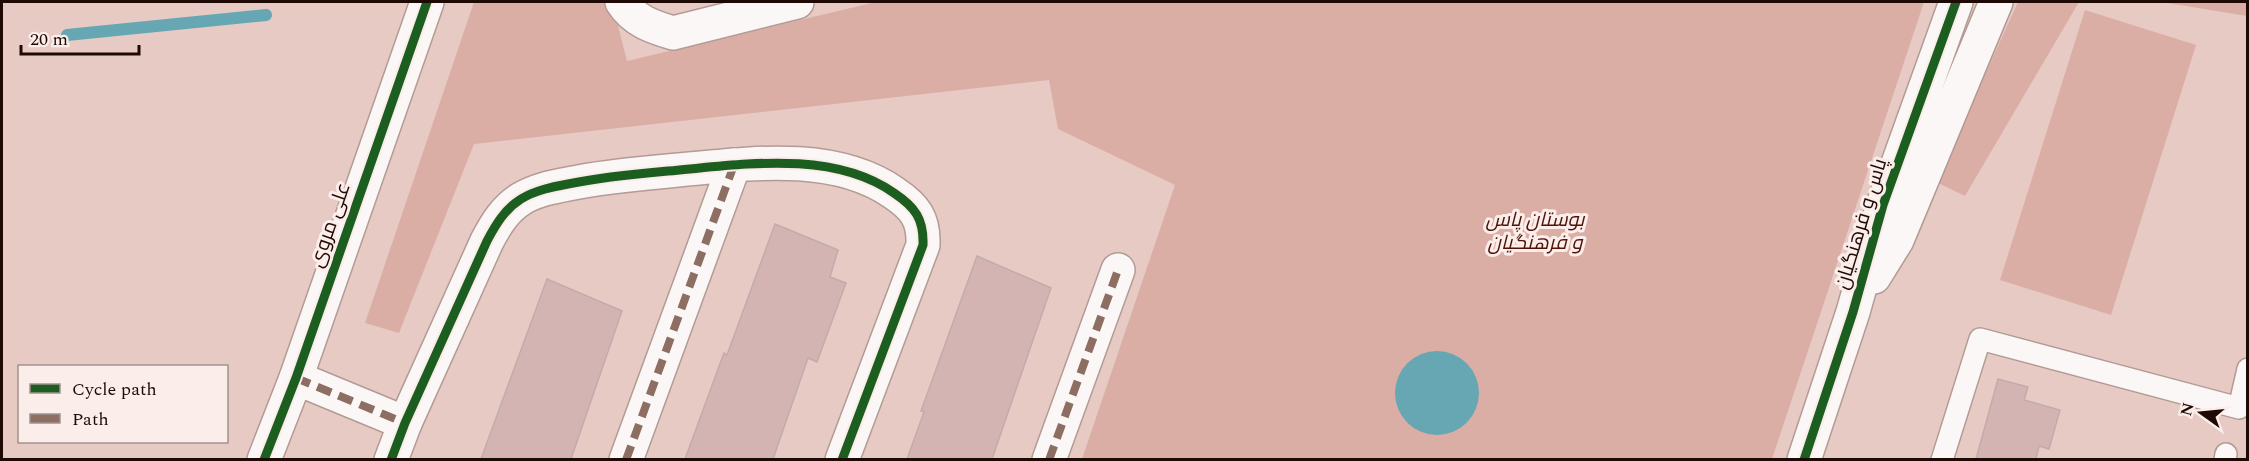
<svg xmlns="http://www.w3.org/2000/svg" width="2249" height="461" font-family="Spectral,Cairo,serif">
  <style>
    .green { fill: #dbaea5 }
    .water { fill: #66a7b3 }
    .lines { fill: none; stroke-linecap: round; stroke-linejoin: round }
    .stream { stroke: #66a7b3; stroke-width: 12 }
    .building { fill: #d3b4b3; stroke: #c4abaa; stroke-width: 1.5 }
    .service-casing { stroke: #b39b95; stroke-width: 24 }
    .minor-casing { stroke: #b39b95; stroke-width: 36 }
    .tertiary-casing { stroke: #b39b95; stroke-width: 36 }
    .service { stroke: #fbf7f6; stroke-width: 21 }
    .minor { stroke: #fbf7f6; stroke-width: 33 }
    .tertiary { stroke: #fbf7f6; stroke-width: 33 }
    .quiet { stroke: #8d6e63; stroke-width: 8; stroke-dasharray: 15 8; stroke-linecap: butt }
    .cycleway-casing { stroke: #fbedea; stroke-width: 13 }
    .cycleway { stroke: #1b5e20; stroke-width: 9 }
    .labels { text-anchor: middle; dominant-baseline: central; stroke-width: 6; stroke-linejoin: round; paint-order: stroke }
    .park-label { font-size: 20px; font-style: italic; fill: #4e1308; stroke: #fbedea }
    .street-label { font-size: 20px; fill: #1f0905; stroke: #fbedea }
  </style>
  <rect width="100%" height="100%" fill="#e7cac4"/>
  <g class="green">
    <path d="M474 2H612L627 61 876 2H1924L1772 459H1082L1175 185 1058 129 1049 80 474 144 399 333 365 323Z"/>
    <path d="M2018 2H2079L1965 196 1936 182Z"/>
    <path d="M2161 2H2247V16Z"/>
    <path d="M2085 10 2196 45 2111 315 2000 280Z"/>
  </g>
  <circle class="water" cx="1437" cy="393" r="42"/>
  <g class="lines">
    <path class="stream" d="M67 35 266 15"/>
  </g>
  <g class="building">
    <path d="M775 224 838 250 830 277 846 283 817 362 808 358 773 459H685L724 353 727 355Z"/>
    <path d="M977 256 1051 288 992 459H907L924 412 921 411Z"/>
    <path d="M547 279 622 311 571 459H481Z"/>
    <path d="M1998 379 2028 387 2024 400 2060 410 2049 449 2039 446 2036 459H1976Z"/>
  </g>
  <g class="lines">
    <defs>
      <g id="service">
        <path d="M1942 460 1980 339 2239 408 2248 369"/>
        <path d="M2225 460 2226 454"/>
      </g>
      <g id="minor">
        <path d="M622 2C634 21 653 27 673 33L797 2"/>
        <path d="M296 378 405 423"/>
        <path d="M264 460 296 378 427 2"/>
        <path d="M391 460 405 423 487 241C496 224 505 209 521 199 536 190 552 187 568 184 602 177 634 174 668 171 740 165 831 149 894 193 915 207 924 219 923 245L842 460"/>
        <path d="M626 460 734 165"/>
        <path d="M1049 460 1118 270"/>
      </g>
      <g id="tertiary">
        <path d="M1874 277 1897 240 1996 2"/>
        <path d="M1804 460 1853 312 1883 205 1956 2"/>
      </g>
    </defs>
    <use href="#service" class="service-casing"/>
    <use href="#minor" class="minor-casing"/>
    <use href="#tertiary" class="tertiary-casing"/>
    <use href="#service" class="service"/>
    <use href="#minor" class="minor"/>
    <use href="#tertiary" class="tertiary"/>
    <g class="quiet">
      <path d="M296 378 405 423"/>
      <path d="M626 460 734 165"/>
      <path d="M1049 460 1118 270"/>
    </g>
    <defs>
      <g id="cycleway">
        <path d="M264 460 296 378 427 2"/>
        <path d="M391 460 405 423 487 241C496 224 505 209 521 199 536 190 552 187 568 184 602 177 634 174 668 171 740 165 831 149 894 193 915 207 924 219 923 245L842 460"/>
        <path d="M1804 460 1853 312 1883 205 1956 2"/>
      </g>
    </defs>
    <use href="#cycleway" class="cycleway-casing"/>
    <use href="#cycleway" class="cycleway"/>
  </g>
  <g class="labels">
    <g class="park-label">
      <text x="1535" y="220">بوستان پاس<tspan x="1535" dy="23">و فرهنگیان</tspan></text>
    </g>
    <g class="street-label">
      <text transform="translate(1861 224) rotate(-73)">پاس و فرهنگیان</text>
      <text transform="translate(330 225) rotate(-71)">علی مروی</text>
    </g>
  </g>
  <rect width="2249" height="461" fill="none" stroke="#1f0905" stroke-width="6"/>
  <rect x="18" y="365" width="210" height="78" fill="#fbedea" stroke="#a3928e" stroke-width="1.5"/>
  <rect x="30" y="384" width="30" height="9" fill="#1b5e20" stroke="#a3928e" stroke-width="1.5"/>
  <text x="72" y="395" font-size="18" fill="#1f0905">Cycle path</text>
  <rect x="30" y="414" width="30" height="9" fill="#8d6e63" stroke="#a3928e" stroke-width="1.5"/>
  <text x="72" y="425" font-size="18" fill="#1f0905">Path</text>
  <g transform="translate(2201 413) rotate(285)" stroke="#fbedea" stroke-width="4.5" paint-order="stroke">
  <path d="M0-4.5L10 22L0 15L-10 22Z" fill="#1f0905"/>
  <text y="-9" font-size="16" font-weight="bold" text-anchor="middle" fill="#1f0905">N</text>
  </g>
  <path d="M21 45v9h118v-9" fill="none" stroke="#1f0905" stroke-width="3"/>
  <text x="30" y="45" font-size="18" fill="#1f0905" stroke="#fbedea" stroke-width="4.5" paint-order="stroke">20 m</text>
</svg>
